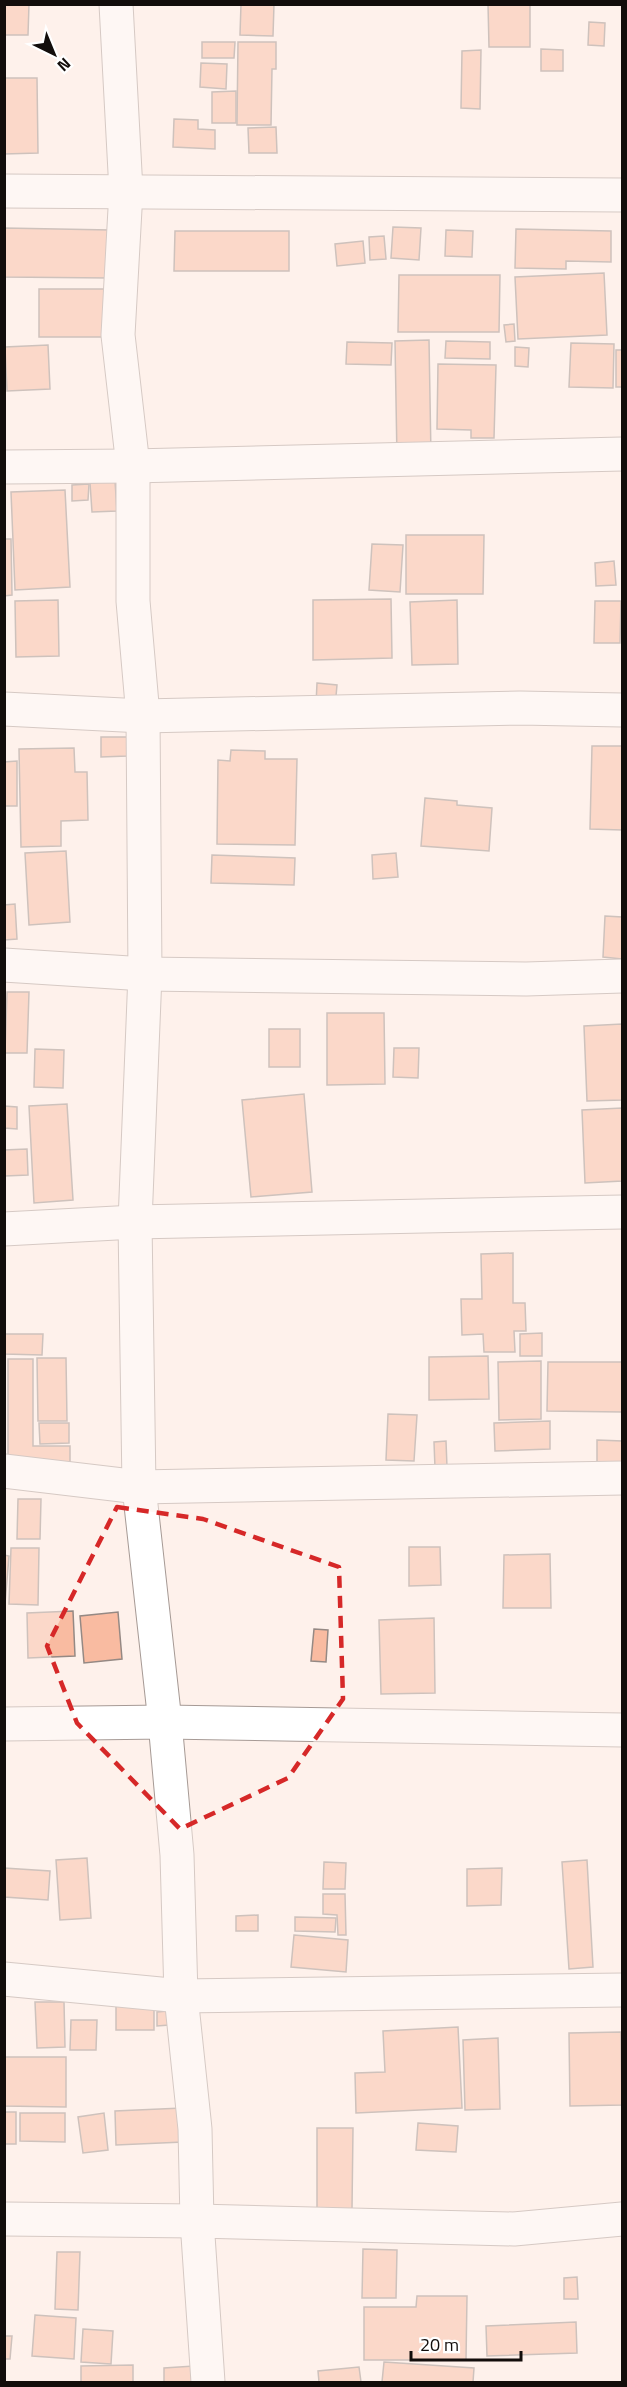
<svg xmlns="http://www.w3.org/2000/svg" width="627" height="2387" font-family="'Titillium Web',sans-serif">
  <style>
    .building { fill: #f9bba1; stroke: #958984; stroke-width: 1.5 }
    .lines { fill: none; stroke-linecap: round; stroke-linejoin: round }
    .street-casing { stroke: #a69a95; stroke-width: 35 }
    .secondary-casing { stroke: #a69a95; stroke-width: 35 }
    .street { stroke: #fff; stroke-width: 33 }
    .secondary { stroke: #fff; stroke-width: 33 }
    .marked { fill: none; stroke: #d62828; stroke-width: 4.5; stroke-dasharray: 12 8; stroke-linejoin: round }
  </style>
  <rect width="100%" height="100%" fill="#fef1eb"/>
  <g class="building">
    <path d="M4 4H29L28 35H4Z"/>
    <path d="M241 4H274L273 36 240 35Z"/>
    <path d="M488 4H530V47H489Z"/>
    <path d="M589 22 605 23 604 46 588 45Z"/>
    <path d="M202 42H235L234 58H202Z"/>
    <path d="M238 42H276V69H272L271 125H237Z"/>
    <path d="M541 49 563 50V71H541Z"/>
    <path d="M481 50 480 109 461 108 462 51Z"/>
    <path d="M201 63 227 64 226 89 200 87Z"/>
    <path d="M4 78H37L38 153 4 154Z"/>
    <path d="M236 91V123H212V92Z"/>
    <path d="M174 119 198 120V129L215 130V149L173 147Z"/>
    <path d="M276 127 277 153H249L248 128Z"/>
    <path d="M393 227 421 228 419 260 391 258Z"/>
    <path d="M4 228 110 230 109 278 4 277Z"/>
    <path d="M516 229 611 231V262L566 261V269L515 268Z"/>
    <path d="M446 230 473 231 472 257 445 256Z"/>
    <path d="M175 231H289V271H174Z"/>
    <path d="M384 236 386 259 370 260 369 237Z"/>
    <path d="M363 241 365 263 337 266 335 244Z"/>
    <path d="M604 273 607 335 518 339 515 277Z"/>
    <path d="M399 275H500L499 332H398Z"/>
    <rect x="39" y="289" width="68" height="48"/>
    <path d="M514 324 515 341 506 342 504 325Z"/>
    <path d="M429 340 431 457 397 458 395 341Z"/>
    <path d="M446 341 490 342V359L445 358Z"/>
    <path d="M347 342 392 343 391 365 346 364Z"/>
    <path d="M571 343 614 344 613 388 569 387Z"/>
    <path d="M48 345 50 389 7 391 5 347Z"/>
    <path d="M515 347 529 348 528 367 515 366Z"/>
    <rect x="616" y="350" width="6" height="37"/>
    <path d="M438 364 496 365 494 438H471V430L437 429Z"/>
    <path d="M115 481 117 511 92 512 90 483Z"/>
    <path d="M89 484 88 500 72 501V485Z"/>
    <path d="M65 490 70 587 15 590 11 492Z"/>
    <path d="M406 535H484L483 594H406Z"/>
    <path d="M4 539H11L12 595 4 596Z"/>
    <path d="M372 544 403 545 400 592 369 590Z"/>
    <path d="M614 561 616 585 596 586 595 563Z"/>
    <path d="M391 599 392 658 313 660V600Z"/>
    <path d="M58 600 59 656 16 657 15 601Z"/>
    <path d="M457 600 458 664 412 665 410 602Z"/>
    <path d="M595 601H621L620 643H594Z"/>
    <path d="M317 683 337 685 335 707 316 705Z"/>
    <path d="M101 737H127V756L101 757Z"/>
    <path d="M592 746H622V830L590 829Z"/>
    <path d="M74 748 75 772H87L88 820 61 821V846L21 847 19 749Z"/>
    <path d="M231 750 265 751V759H297L295 845 217 844 218 760 230 761Z"/>
    <path d="M17 761V806H4V762Z"/>
    <path d="M425 798 457 801V805L492 808 489 851 421 846Z"/>
    <path d="M66 851 70 922 29 925 25 853Z"/>
    <path d="M396 853 398 877 373 879 372 855Z"/>
    <path d="M212 855 295 858 294 885 211 883Z"/>
    <path d="M15 904 17 939 4 940V905Z"/>
    <path d="M605 916 622 917V959L603 957Z"/>
    <path d="M7 992H29L27 1053H5Z"/>
    <path d="M327 1013H384L385 1084 327 1085Z"/>
    <path d="M622 1024V1100L587 1101 584 1026Z"/>
    <rect x="269" y="1029" width="31" height="38"/>
    <path d="M394 1048H419L418 1078 393 1077Z"/>
    <path d="M35 1049 64 1050 63 1088 34 1087Z"/>
    <path d="M304 1094 312 1192 251 1197 242 1100Z"/>
    <path d="M67 1104 73 1200 34 1203 29 1106Z"/>
    <path d="M4 1106 17 1107V1129L4 1128Z"/>
    <path d="M622 1108V1181L585 1183 582 1110Z"/>
    <path d="M27 1149 28 1175 5 1176 4 1150Z"/>
    <path d="M513 1253V1303H525L526 1331H514L515 1352H484L483 1334 462 1335 461 1299H482L481 1254Z"/>
    <path d="M542 1333V1356H520V1334Z"/>
    <path d="M4 1334H43L42 1355 4 1354Z"/>
    <path d="M488 1356 489 1399 429 1400V1357Z"/>
    <path d="M37 1358H66L67 1421H38Z"/>
    <path d="M8 1359H33V1446H70V1465H8Z"/>
    <path d="M541 1361V1419L499 1420 498 1362Z"/>
    <path d="M548 1362H622V1412L547 1411Z"/>
    <path d="M388 1414 417 1415 414 1461 386 1460Z"/>
    <path d="M550 1421V1449L495 1451 494 1423Z"/>
    <path d="M39 1423H69V1443L40 1444Z"/>
    <path d="M597 1440 622 1441V1468H597Z"/>
    <path d="M446 1441 447 1467 435 1468 434 1442Z"/>
    <path d="M18 1499H41L40 1539H17Z"/>
    <path d="M409 1547H440L441 1585 409 1586Z"/>
    <path d="M11 1548H39L38 1605 9 1604Z"/>
    <path d="M550 1554 551 1608H503L504 1555Z"/>
    <path d="M4 1555 9 1556 5 1604H4Z"/>
    <path d="M73 1611 75 1656 28 1658 27 1613Z"/>
    <path d="M118 1612 122 1659 84 1663 80 1616Z"/>
    <path d="M434 1618 435 1693 381 1694 379 1620Z"/>
    <path d="M314 1629 328 1630 326 1662 311 1661Z"/>
    <path d="M87 1858 91 1918 60 1920 56 1860Z"/>
    <path d="M587 1860 593 1967 569 1969 562 1862Z"/>
    <path d="M324 1862 346 1863 345 1889H323Z"/>
    <path d="M4 1868 50 1871 48 1900 4 1897Z"/>
    <path d="M502 1868 501 1905 467 1906V1869Z"/>
    <path d="M323 1894H345L346 1935H338L337 1915 323 1914Z"/>
    <path d="M258 1915V1931H236V1916Z"/>
    <path d="M295 1917 336 1918 335 1932 295 1931Z"/>
    <path d="M294 1935 348 1940 346 1972 291 1967Z"/>
    <path d="M154 2001V2030H116V2002Z"/>
    <path d="M35 2002H64L65 2047 37 2048Z"/>
    <path d="M168 2011 169 2025 157 2026V2012Z"/>
    <path d="M71 2020H97L96 2050H70Z"/>
    <path d="M458 2027 462 2108 356 2113 355 2073 385 2072 383 2031Z"/>
    <path d="M621 2032 622 2105 570 2106 569 2033Z"/>
    <path d="M498 2038 500 2109 465 2110 463 2040Z"/>
    <path d="M4 2057H66V2107L4 2106Z"/>
    <path d="M182 2108 183 2142 116 2145 115 2111Z"/>
    <rect x="4" y="2112" width="12" height="32"/>
    <path d="M20 2113H65V2142L20 2141Z"/>
    <path d="M104 2113 108 2150 83 2153 78 2117Z"/>
    <path d="M418 2123 458 2126 456 2152 416 2150Z"/>
    <path d="M317 2128H353L352 2209H317Z"/>
    <path d="M363 2249 397 2250 396 2298H362Z"/>
    <path d="M57 2252H80L78 2310 55 2309Z"/>
    <path d="M577 2277 578 2299H564V2278Z"/>
    <path d="M417 2296H467L466 2360H364V2307H416Z"/>
    <path d="M35 2315 76 2318 74 2359 32 2356Z"/>
    <path d="M576 2322 577 2353 487 2356 486 2326Z"/>
    <path d="M83 2329 113 2331 111 2364 81 2362Z"/>
    <path d="M4 2336H12L10 2359H4Z"/>
    <path d="M384 2362 474 2368 473 2382H382Z"/>
    <path d="M133 2365V2382H81V2366Z"/>
    <path d="M194 2366 195 2382H164V2368Z"/>
    <path d="M359 2367 361 2382H319L318 2371Z"/>
  </g>
  <g class="lines">
    <defs>
      <g id="street">
        <path d="M116 4 126 191 118 335 133 466V601L143 716 145 974 135 1222 139 1487 165 1722 177 1855 181 1996 195 2129 197 2221 208 2382"/>
        <path d="M4 467 133 466 622 454"/>
        <path d="M4 709 143 716 520 708 622 710"/>
        <path d="M4 965 145 974 526 979 622 976"/>
        <path d="M4 1229 135 1222 622 1212"/>
        <path d="M4 1471 139 1487 622 1478"/>
        <path d="M4 1724 165 1722 622 1730"/>
        <path d="M4 1979 181 1996 622 1990"/>
        <path d="M4 2219 197 2221 514 2229 622 2219"/>
      </g>
      <path id="secondary" d="M4 191 622 195"/>
    </defs>
    <use href="#street" class="street-casing"/>
    <use href="#secondary" class="secondary-casing"/>
    <use href="#street" class="street"/>
    <use href="#secondary" class="secondary"/>
  </g>
  <path d="M0 0H627V2387H0ZM117 1507 203 1519 339 1567 343 1699 288 1778 180 1829 77 1723 47 1646Z" fill="#fef1eb" fill-opacity=".55" fill-rule="evenodd"/>
  <path class="marked" d="M117 1507 203 1519 339 1567 343 1699 288 1778 180 1829 77 1723 47 1646Z"/>
  <rect width="627" height="2387" fill="none" stroke="#120d0b" stroke-width="12"/>
  <g transform="translate(54 54) rotate(137)" stroke="#ffffff" stroke-width="4.5" paint-order="stroke">
  <path d="M0-4.5L10 22L0 15L-10 22Z" fill="#120d0b"/>
  <text y="-9" font-size="16" font-weight="bold" text-anchor="middle" fill="#120d0b">N</text>
  </g>
  <path d="M411 2351v9h110v-9" fill="none" stroke="#120d0b" stroke-width="3"/>
  <text x="420" y="2351" font-size="18" fill="#120d0b" stroke="#ffffff" stroke-width="4.5" paint-order="stroke">20 m</text>
</svg>
